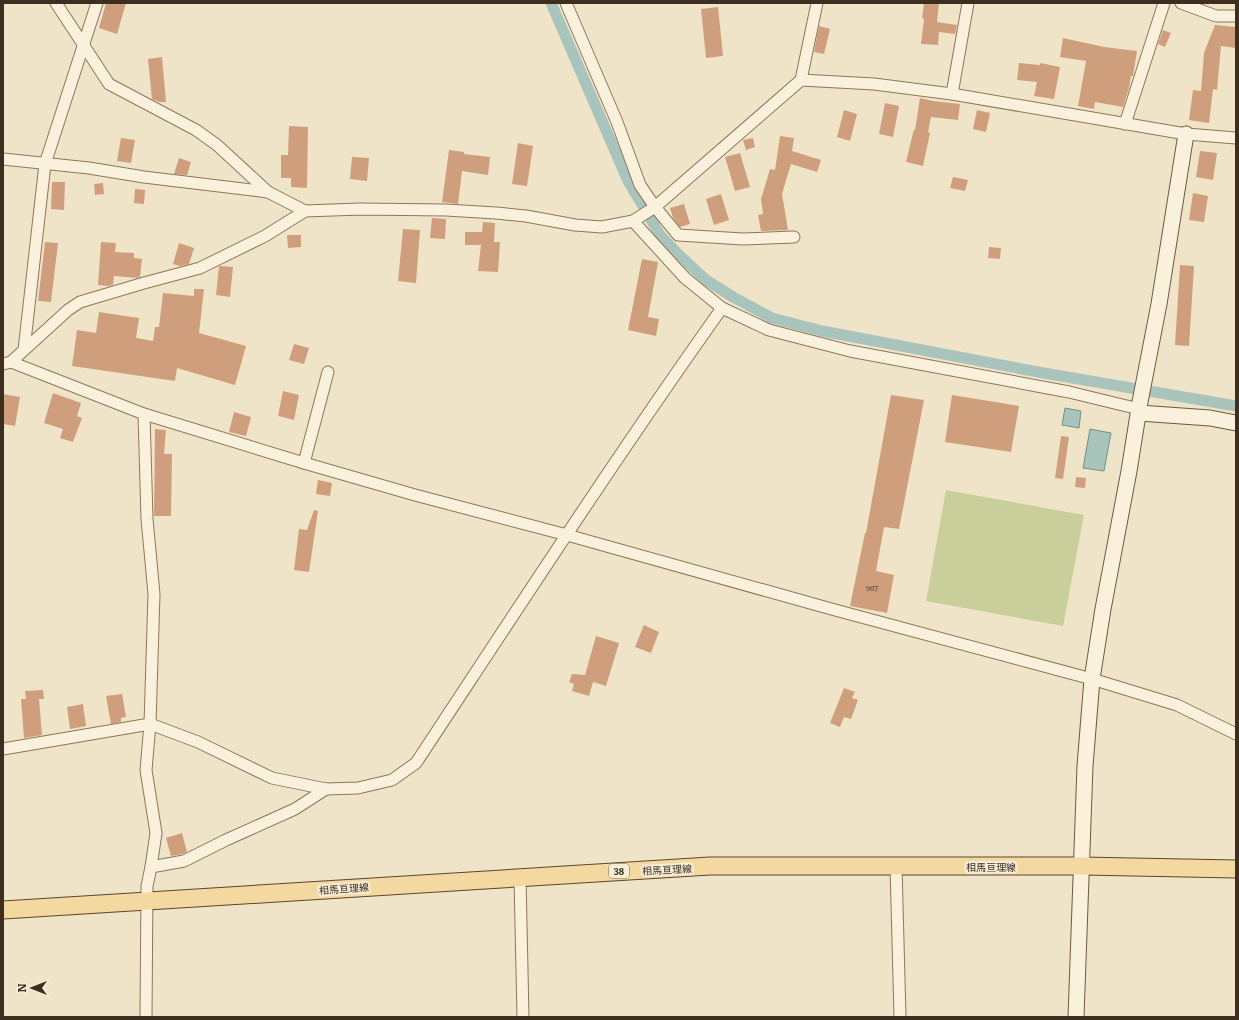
<svg xmlns="http://www.w3.org/2000/svg" width="1239" height="1020" font-family="Literata,'Noto Sans JP',serif">
  <style>
    .green { fill: #c9cf9b }
    .water { fill: #a9c4bc; stroke: #6f938a }
    .lines { fill: none; stroke-linecap: round; stroke-linejoin: round }
    .canal { stroke: #a9c4bc; stroke-width: 11 }
    .building { fill: #cf9f7d }
    .street-casing { stroke: #8d765c; stroke-width: 13 }
    .secondary-casing { stroke: #6f573f; stroke-width: 17 }
    .primary-casing { stroke: #5b4430; stroke-width: 19 }
    .street { stroke: #faf1dc; stroke-width: 11 }
    .secondary { stroke: #faf1dc; stroke-width: 15 }
    .primary { stroke: #f3d9a0; stroke-width: 17 }
    .labels { text-anchor: middle; dominant-baseline: central; stroke-width: 4; stroke-linejoin: round; paint-order: stroke }
    .number-label { font-size: 8px; fill: #624a37 }
    .shield { fill: #f7eed8; stroke: #756857; stroke-width: 1 }
    .shield-label { font-size: 9px; font-weight: bold; fill: #3d2e20 }
    .street-label { font-size: 10px; fill: #3d2e20; stroke: #f7eed8 }
  </style>
  <rect width="100%" height="100%" fill="#f0e4c8"/>
  <path class="green" d="M946 490 1084 515 1063 626 926 601Z"/>
  <g class="water">
    <path d="M1065 408 1081 411 1079 428 1062 425Z"/>
    <path d="M1090 429 1111 433 1104 471 1083 468Z"/>
  </g>
  <g class="lines">
    <path class="canal" d="M551 3 628 181 660 235 678 254 706 280 733 297 772 318 822 331 1038 372 1236 406"/>
  </g>
  <g class="building">
    <path d="M106 3H126L117 34 99 28Z"/>
    <path d="M924 3H939L937 22 957 25 955 34 939 32 938 45 921 44 924 19 922 18Z"/>
    <path d="M718 7 723 56 706 58 701 9Z"/>
    <path d="M1215 25 1236 27V48L1221 46 1217 90 1213 89 1209 123 1189 120 1193 90 1201 91 1204 53Z"/>
    <path d="M819 26 830 29 824 54 814 52Z"/>
    <path d="M1163 30 1171 33 1165 47 1158 44Z"/>
    <path d="M1063 38 1104 47 1137 51 1133 76H1131L1129 88 1123 107 1095 102 1094 109 1078 106 1086 61 1060 57Z"/>
    <path d="M162 57 166 102H159L152 99 148 59Z"/>
    <path d="M1019 63 1040 65V63L1060 67 1054 99 1034 96 1037 82 1017 80Z"/>
    <path d="M920 98 933 101 960 104 958 120 931 117 928 132 930 133 923 166 906 162 914 129 915 130Z"/>
    <path d="M885 103 899 106 893 137 879 134Z"/>
    <path d="M844 110 857 114 850 141 837 137Z"/>
    <path d="M977 110 990 113 986 132 973 129Z"/>
    <path d="M289 126 308 127 307 188 291 187V178H281V155H288Z"/>
    <path d="M780 136 794 138 792 151 821 160 817 172 791 164 782 194 788 230 761 231 758 215 763 214 761 199 770 169 775 170Z"/>
    <path d="M121 138 135 140 131 163 117 161Z"/>
    <path d="M753 138 755 147 746 150 743 140Z"/>
    <path d="M518 143 533 146 527 186 512 184Z"/>
    <path d="M449 150 464 152V154L490 157 488 175 462 171 458 204 442 202Z"/>
    <path d="M1200 151 1217 153 1213 180 1196 177Z"/>
    <path d="M740 153 750 187 735 191 725 157Z"/>
    <path d="M352 157 369 158 367 181 350 179Z"/>
    <path d="M179 158 191 162 187 175 174 174Z"/>
    <path d="M953 177 968 180 965 191 950 188Z"/>
    <path d="M52 182H65L64 210 51 209Z"/>
    <path d="M103 183 104 194 95 195 94 184Z"/>
    <path d="M135 189 145 190 144 204 134 203Z"/>
    <path d="M1193 193 1208 196 1204 222 1189 220Z"/>
    <path d="M721 194 729 220 714 225 706 199Z"/>
    <path d="M684 204 690 224 680 227 673 218 670 208Z"/>
    <path d="M432 218 446 219 445 239 430 238Z"/>
    <path d="M483 222 495 223 494 242H500L498 272 478 271 481 245H465V232H482Z"/>
    <path d="M403 229 420 230 416 283 398 281Z"/>
    <path d="M287 235H301V247L288 248Z"/>
    <path d="M45 242 58 243 51 302 38 301Z"/>
    <path d="M101 242 116 243 115 252 134 253V258L142 259 140 277 137 278 114 276 113 285 108 286 98 285Z"/>
    <path d="M179 243 194 248 189 264 180 266 173 264Z"/>
    <path d="M989 247 1001 248 1000 259 988 258Z"/>
    <path d="M642 259 658 262 648 317 659 319 656 336 628 330Z"/>
    <path d="M1180 265 1194 266 1189 346 1175 345Z"/>
    <path d="M219 266 233 267 230 297 216 295Z"/>
    <path d="M194 289H204L199 333 246 346 235 385 177 368 175 381 72 366 77 330 96 333 99 312 139 318 136 338 153 341 155 327H159L163 293 194 296Z"/>
    <path d="M294 344 309 348 304 364 289 360Z"/>
    <path d="M283 391 299 395 294 420 278 416Z"/>
    <path d="M53 393 81 403 77 416 82 418 73 442 60 438 63 429 44 423Z"/>
    <path d="M3 394 20 397 15 426 3 424Z"/>
    <path d="M891 395 924 400 899 529 884 527 876 571 894 575 887 613 850 606 865 533H866Z"/>
    <path d="M952 395 1019 406 1011 452 945 442Z"/>
    <path d="M234 412 251 417 246 436 229 432Z"/>
    <path d="M155 429 166 430 164 454H172L171 516H154Z"/>
    <path d="M1061 436 1069 437 1063 479 1055 478Z"/>
    <path d="M1076 477 1086 478 1085 488 1075 487Z"/>
    <path d="M318 480 332 483 330 496 316 494Z"/>
    <path d="M314 510 318 511 309 572 294 570 299 529 307 530Z"/>
    <path d="M644 625 659 632 651 653 635 647Z"/>
    <path d="M596 636 619 643 606 686 593 682 589 696 572 691 574 684 569 682 572 674 585 675Z"/>
    <path d="M844 688 855 692 852 698 858 700 851 719 844 717 840 727 830 723Z"/>
    <path d="M43 690 44 699H39L42 735 24 738 21 699H26L25 691Z"/>
    <path d="M122 694 126 717 121 718V722L111 724 106 696Z"/>
    <path d="M83 704 86 726 70 729 67 707Z"/>
    <path d="M182 833 187 852 182 854 171 856 166 838Z"/>
  </g>
  <g class="lines">
    <defs>
      <g id="street">
        <path d="M56 3 109 84 196 130 217 145 268 192 305 211"/>
        <path d="M566 3 617 122 640 185 655 207 678 235 743 239 794 237"/>
        <path d="M1181 3 1216 16H1236"/>
        <path d="M801 80 817 3"/>
        <path d="M952 94 968 3"/>
        <path d="M1125 124 1164 3"/>
        <path d="M3 159 89 168 144 177 268 192"/>
        <path d="M633 221 685 278 722 308 769 330 850 351 1069 392 1139 409"/>
        <path d="M24 350 45 164 97 3"/>
        <path d="M11 362 144 414 304 463 415 495 567 535 835 610 1092 679 1177 705 1236 734"/>
        <path d="M3 364 11 362 68 310 80 302 144 283 200 268 265 236 305 211 360 209 446 210 496 213 526 216 575 225 602 227 633 221 655 207 801 80 874 84 952 94 1186 134 1236 138"/>
        <path d="M144 414 147 519 154 594 150 724 146 770 156 833 151 867 147 886 146 1017"/>
        <path d="M304 463 328 372"/>
        <path d="M3 749 150 724 198 742 272 778 326 789 358 788 392 780 416 763C517 610 616 457 722 308"/>
        <path d="M896 866 900 1017"/>
        <path d="M151 867 184 861 226 840 295 809 326 789"/>
        <path d="M520 877 523 1017"/>
      </g>
      <g id="secondary">
        <path d="M1139 413 1210 418 1236 423"/>
        <path d="M1076 1017 1085 766 1092 679 1103 609 1129 471 1140 402 1159 304 1186 134"/>
      </g>
      <path id="primary" d="M3 910 710 866H1082L1236 869"/>
    </defs>
    <use href="#street" class="street-casing"/>
    <use href="#secondary" class="secondary-casing"/>
    <use href="#primary" class="primary-casing"/>
    <use href="#street" class="street"/>
    <use href="#secondary" class="secondary"/>
    <use href="#primary" class="primary"/>
  </g>
  <g class="labels">
    <g class="number-label">
      <text x="872" y="587">967</text>
    </g>
    <rect class="shield" x="609" y="864" width="20" height="14" rx="3"/>
    <g class="shield-label">
      <text x="619" y="871">38</text>
    </g>
    <g class="street-label">
      <text x="991" y="866">相馬亘理線</text>
      <text transform="translate(667 869) rotate(-3)">相馬亘理線</text>
      <text transform="translate(344 888) rotate(-4)">相馬亘理線</text>
    </g>
  </g>
  <rect width="1239" height="1020" fill="none" stroke="#3d2e20" stroke-width="8"/>
  <g transform="translate(32 988) rotate(270)" stroke="#f7eed8" stroke-width="3" paint-order="stroke">
  <path d="M0-3L7 15L0 10L-7 15Z" fill="#3d2e20"/>
  <text y="-6" font-size="11" font-weight="bold" text-anchor="middle" fill="#3d2e20">N</text>
  </g>
</svg>
